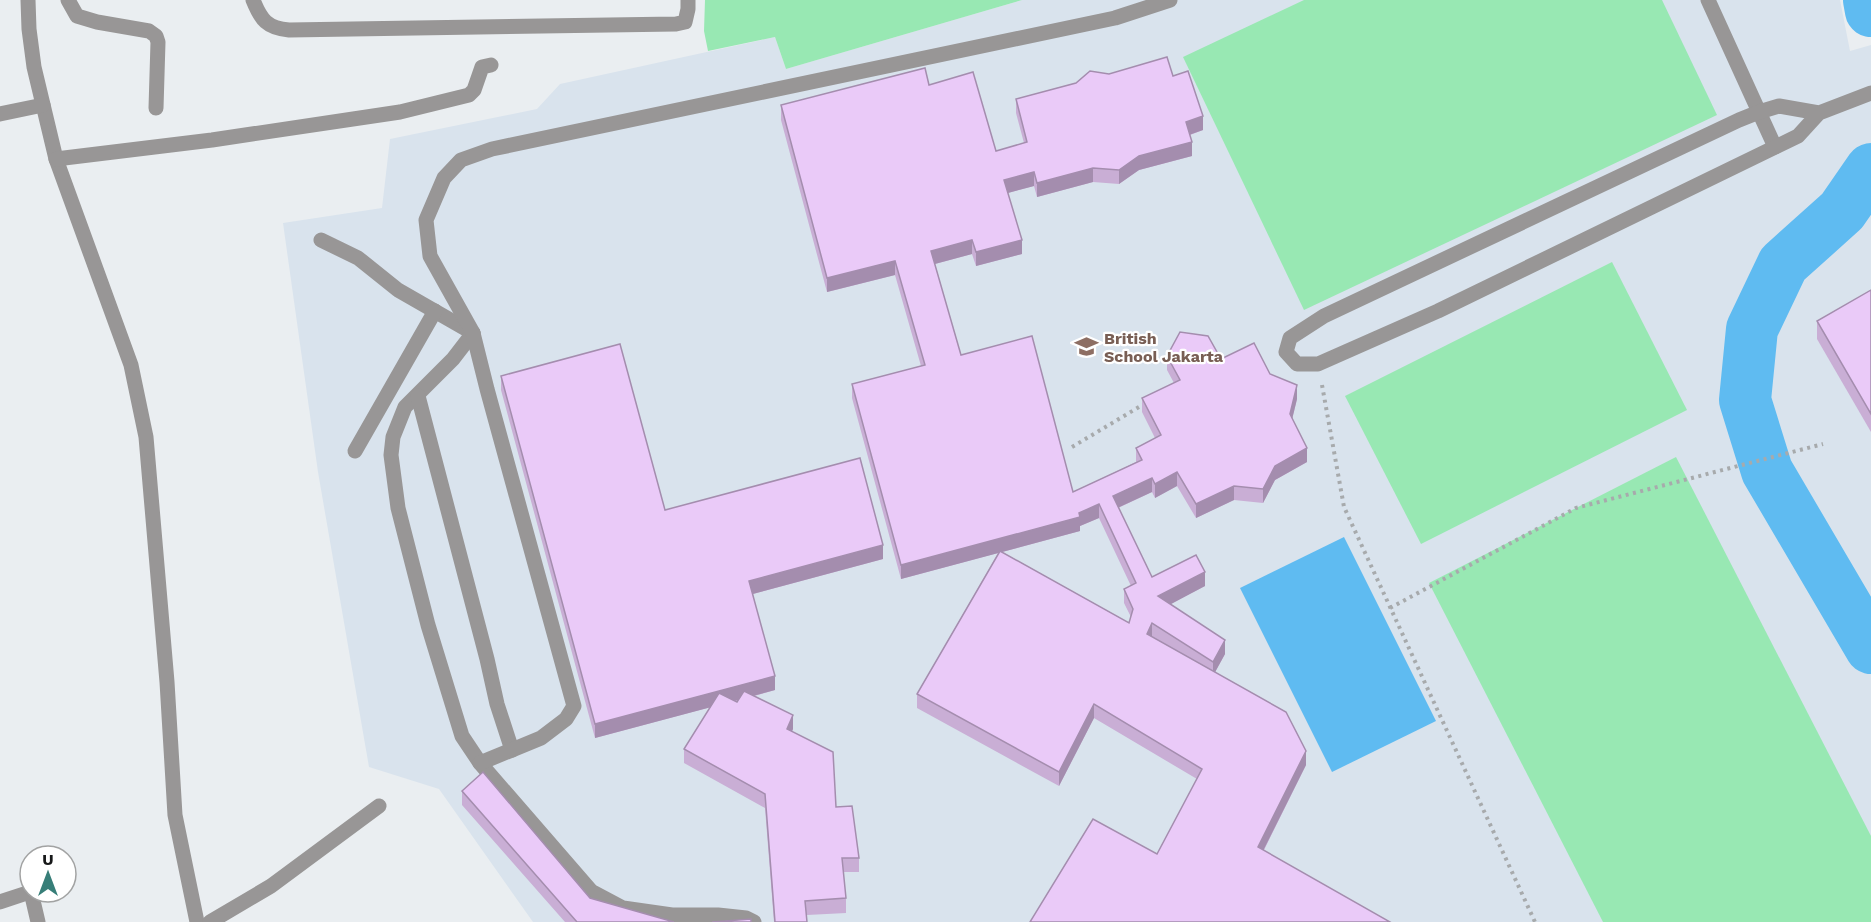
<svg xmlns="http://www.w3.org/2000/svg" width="1871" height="922" font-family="'Work Sans',sans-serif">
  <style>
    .built { fill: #d9e3ed }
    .green { fill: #98e8b3 }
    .water { fill: #5fbbf1 }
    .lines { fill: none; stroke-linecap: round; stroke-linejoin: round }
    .river { stroke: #5fbbf1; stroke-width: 52 }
    .path { stroke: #a7aaac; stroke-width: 4; stroke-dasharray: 3 4.5; stroke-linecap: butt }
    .minor { stroke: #989696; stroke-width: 15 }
    .wall { fill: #c9aed5; fill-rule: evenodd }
    .shaded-wall { fill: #a48dae }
    .building { fill: #eacaf8; stroke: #a48dae; stroke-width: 1.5 }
    .labels { text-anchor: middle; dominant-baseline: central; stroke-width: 4.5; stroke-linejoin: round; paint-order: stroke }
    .education-label { font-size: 16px; font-weight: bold; fill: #785e54; stroke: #fff; text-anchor: start }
  </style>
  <rect width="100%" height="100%" fill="#eaeef1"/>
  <path class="built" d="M1022 0H1840L1850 51 1871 45V922H533L439 789 369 767 318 472 283 223 382 208 390 139 537 109 560 84 775 37 786 69Z"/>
  <g class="green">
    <path d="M705 0H1022L786 69 775 37 708 51 704 31Z"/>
    <path d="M1304 0H1662L1717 115 1304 310 1183 57Z"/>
    <path d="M1612 262 1687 410 1421 544 1345 396Z"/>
    <path d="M1676 457 1871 836V922H1603L1429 583Z"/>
  </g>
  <path class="water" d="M1344 537 1436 721 1332 772 1240 588Z"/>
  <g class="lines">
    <g class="river">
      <path d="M1869 0 1871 11"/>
      <path d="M1871 169 1842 211 1783 264 1752 329 1745 400 1767 471 1871 648"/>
    </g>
    <g class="path">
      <path d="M1322 385 1344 507 1535 922"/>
      <path d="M1072 447 1144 404"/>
      <path d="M1390 608 1576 508 1823 444"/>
    </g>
    <g class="minor">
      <path d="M28 0 29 29 34 67 56 159 131 365 146 437 167 682 175 815 197 922"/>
      <path d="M68 0 77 16 97 22 149 31 156 36 158 42 156 108"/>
      <path d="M253 0C261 20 267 28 289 30L676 24 685 22 688 9V0"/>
      <path d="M1708 0 1775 147"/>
      <path d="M1819 113 1779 106 1759 112 1739 120 1324 316 1290 338 1286 352 1297 364H1318L1438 311 1798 136 1819 113 1871 93"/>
      <path d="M0 114 43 105"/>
      <path d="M56 159 212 140 400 112 469 95 474 90 482 67 491 65"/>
      <path d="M321 240 358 258 398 290 473 333"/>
      <path d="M473 333 453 359 405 407 393 437 391 455 398 508 428 625 462 736 480 763 591 891 623 908 672 915H718L746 918 754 922"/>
      <path d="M418 396 487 659 497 704 512 750"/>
      <path d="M355 451 435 311"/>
      <path d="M480 763 541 738 566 719 574 706 487 389 473 333 430 256 426 220 444 178 461 160 492 149 1115 18 1170 0"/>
      <path d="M31 892 38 922"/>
      <path d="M0 902 30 892"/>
      <path d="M210 922 271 886 379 806"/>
    </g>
  </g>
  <g class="wall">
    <path d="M1109 74 1173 76 1203 130 1190 135 1192 156 1139 170 1119 184 1093 182 1037 197 1034 186 1008 193 1022 254 976 266 972 254 935 264 961 355 1073 492 1136 462V448L1155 438 1142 412V398L1174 383 1167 370V356L1221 359 1270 374 1297 399 1292 419 1307 462 1275 480 1263 503 1234 500 1196 518 1177 486 1155 498 1152 492 1118 508 1152 577 1205 586 1170 604 1225 654 1215 672 1306 765 1264 850 1157 854 1197 779 1094 718 1059 786 917 708V694L998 553 901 579 852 398V384L921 366 895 275 827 292 781 120V105L929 85 996 151 1024 143 1016 113V99ZM1099 518 1131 586 1124 589V603L1131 617 1129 623 1002 552 1080 531V526Z"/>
    <path d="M1871 290V432L1817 339V321Z"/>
    <path d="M501 376 665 510 883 559 753 594 775 690 754 696 793 729 792 731 836 807 859 858V872H843L846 898V913L807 915V922H774L765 808 684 763V749L711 707 595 738 501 390Z"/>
    <path d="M462 791 590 898 674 922H565L462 805Z"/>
  </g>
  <g class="shaded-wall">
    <path d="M1203 116V130L1186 136V122Z"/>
    <path d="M1192 142V156L1139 170 1119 184V170L1139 156Z"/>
    <path d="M1093 168V182L1037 197V183Z"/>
    <path d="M1034 172V186L1004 194V180Z"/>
    <path d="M972 240V254L931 265V251Z"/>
    <path d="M1022 240V254L976 266V252Z"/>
    <path d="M895 261V275L827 292V278Z"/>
    <path d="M1297 385V399L1290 428V414Z"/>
    <path d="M1307 448V462L1275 480 1263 503V489L1275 466Z"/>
    <path d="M1177 472V486L1155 498V484Z"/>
    <path d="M1152 478V492L1113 510V496Z"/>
    <path d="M1234 486V500L1196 518V504Z"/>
    <path d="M1099 504V518L1080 526V531L901 579V565Z"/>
    <path d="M883 545V559L749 595V581Z"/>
    <path d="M1205 572V586L1158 611V596Z"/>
    <path d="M1152 623V637L1147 634Z"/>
    <path d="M1225 640V654L1213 676V662Z"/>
    <path d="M775 676V690L595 738V724Z"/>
    <path d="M1094 704V718L1059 786V772Z"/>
    <path d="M793 715V729L787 743V729Z"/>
    <path d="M1306 751V765L1258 861V847Z"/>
  </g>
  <g class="building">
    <path d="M1167 57 1173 76 1188 71 1203 116 1186 122 1192 142 1139 156 1119 170 1093 168 1037 183 1034 172 1004 180 1022 240 976 252 972 240 931 251 961 355 1032 336 1073 492 1142 460 1136 448 1161 435 1142 398 1180 380 1167 356 1180 332 1208 336 1221 359 1254 343 1270 374 1297 385 1290 414 1307 448 1275 466 1263 489 1234 486 1196 504 1177 472 1155 484 1152 478 1113 496 1152 577 1196 555 1205 572 1158 596 1225 640 1213 662 1152 623 1147 634 1286 712 1306 751 1258 847 1390 922H1030L1093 819 1157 854 1202 769 1094 704 1059 772 917 694 1000 551 1129 623 1133 609 1124 589 1136 583 1099 504 1079 513 1080 517 901 565 852 384 925 365 895 261 827 278 781 105 925 68 929 85 973 72 996 151 1027 142 1016 99 1076 83 1090 71 1109 74Z"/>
    <path d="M1871 290V414L1817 321Z"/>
    <path d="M620 344 665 510 860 458 883 545 749 581 775 676 595 724 501 376Z"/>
    <path d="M744 691 793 715 787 729 833 752 836 807 852 806 859 858H842L846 898 805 901 807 922H775L765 794 684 749 719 693 737 702Z"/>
    <path d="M483 772 590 898 674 922H577L462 791Z"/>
    <path d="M751 919V922H712Z"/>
  </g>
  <defs>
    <symbol id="school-bare" viewBox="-9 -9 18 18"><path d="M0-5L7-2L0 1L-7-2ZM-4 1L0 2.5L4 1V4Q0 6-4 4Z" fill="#8d6e63" stroke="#fff" stroke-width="2.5" paint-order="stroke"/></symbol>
  </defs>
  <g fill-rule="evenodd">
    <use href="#school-bare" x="1070" y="330" width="33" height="33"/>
  </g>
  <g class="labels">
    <g class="education-label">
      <text x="1104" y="338">British<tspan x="1104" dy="18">School Jakarta</tspan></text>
    </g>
  </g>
  <g transform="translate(48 874)"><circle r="28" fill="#ffffff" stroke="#a2a3a3" stroke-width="1.5"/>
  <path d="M0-4.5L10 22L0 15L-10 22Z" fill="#377e78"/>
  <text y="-9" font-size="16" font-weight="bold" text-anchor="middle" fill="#171819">U</text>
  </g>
</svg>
